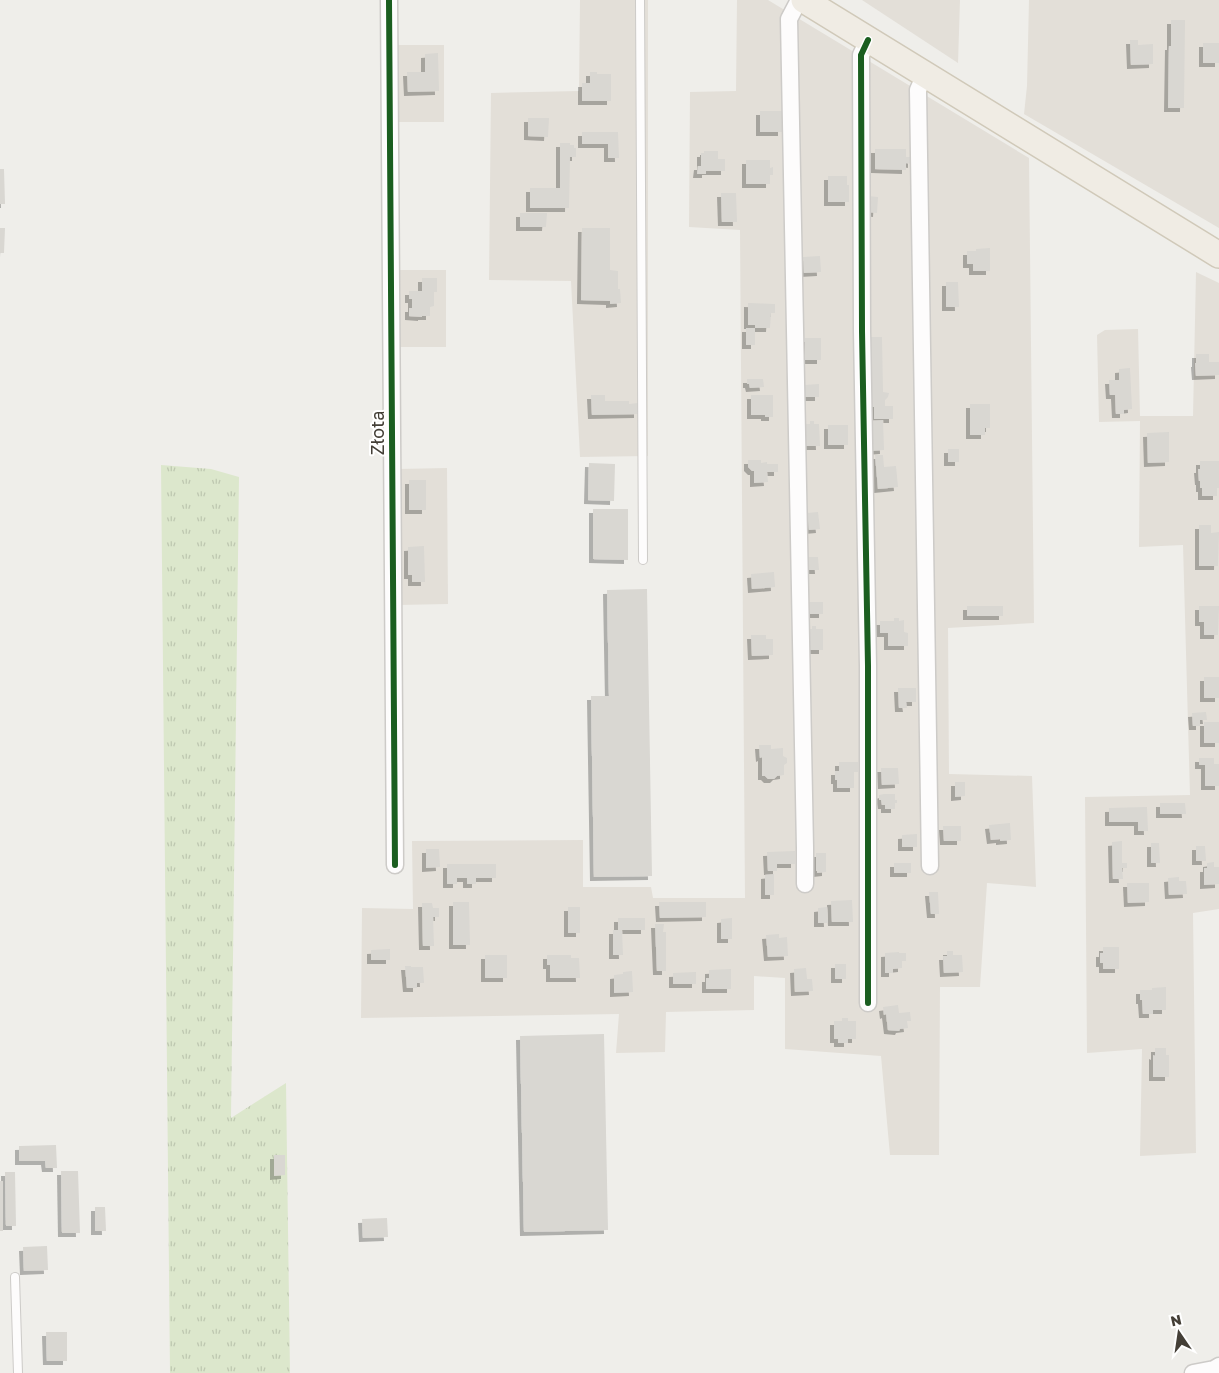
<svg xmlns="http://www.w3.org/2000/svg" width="1219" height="1373" font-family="'Golos Text',sans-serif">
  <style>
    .residential { fill: #e3dfd8 }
    .grass { fill: url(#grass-tufts) }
    .building { fill: #d9d7d2; filter: url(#shadow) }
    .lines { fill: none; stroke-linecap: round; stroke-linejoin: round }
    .service-casing { stroke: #cdcbc8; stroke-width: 10 }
    .minor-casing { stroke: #cdcbc8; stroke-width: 19 }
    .primary-casing { stroke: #d0c9b9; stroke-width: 28 }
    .service { stroke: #fdfcfc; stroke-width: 8 }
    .minor { stroke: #fdfcfc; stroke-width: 16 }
    .primary { stroke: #f0ece4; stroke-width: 25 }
    .cycleway-casing { stroke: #fff; stroke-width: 9 }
    .cycleway { stroke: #1b5e20; stroke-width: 6 }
    .labels { text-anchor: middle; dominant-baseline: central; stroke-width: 4; stroke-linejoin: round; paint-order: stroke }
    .street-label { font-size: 18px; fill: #443f37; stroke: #fff }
  </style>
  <defs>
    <pattern id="grass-tufts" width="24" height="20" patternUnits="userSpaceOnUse" patternTransform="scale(1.25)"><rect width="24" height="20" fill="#dce7cc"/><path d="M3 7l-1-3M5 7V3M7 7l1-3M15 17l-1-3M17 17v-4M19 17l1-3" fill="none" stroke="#bec7b0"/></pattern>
    <filter id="shadow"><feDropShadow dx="-4" dy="4" stdDeviation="0" flood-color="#0004"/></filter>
  </defs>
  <rect width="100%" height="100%" fill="#efeeea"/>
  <g class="residential">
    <path d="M580 0H648V456L580 457 571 281 489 280 491 93 579 91Z"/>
    <path d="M737 0H768L1029 158 1034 623 948 628 949 774 1032 776 1036 887 987 883 980 987H940L939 1155H890L881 1056 785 1049V978L754 976V1010L666 1012 665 1052 616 1053 619 1014 361 1018 362 908 413 909 412 841 583 840V887H651L653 898H745L740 230 689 227 690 92 736 91Z"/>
    <path d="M862 0H960L958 63Z"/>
    <path d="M1029 0H1219V228L1024 114 1027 86Z"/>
    <path d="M394 45H444V122H395Z"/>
    <path d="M396 270H446V347H397Z"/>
    <path d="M1196 272 1219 283V909L1193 913 1196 1153 1140 1156 1142 1049 1087 1053 1085 797 1190 795 1183 545 1139 547 1140 421 1099 422 1097 335 1105 330 1138 329 1140 416H1193Z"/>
    <path d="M447 468 448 604 398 605V469Z"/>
  </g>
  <path class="grass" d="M161 465 211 469 239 477 231 1118 286 1083 290 1373H170Z"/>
  <g class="building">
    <path d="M1171 20H1185L1184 108H1168L1169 46H1171Z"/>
    <path d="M1130 40H1138V45L1153 44V64L1131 65Z"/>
    <rect x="1203" y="43" width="16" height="20"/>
    <path d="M438 53 439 91 408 92 407 72H425V54Z"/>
    <path d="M590 72H597V74H611V101H582V83H590Z"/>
    <rect x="760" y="111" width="22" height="21"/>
    <path d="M528 118H549L548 137 528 136Z"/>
    <path d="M582 132H618L619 158H608V144H582Z"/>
    <path d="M560 143H570V145H574V148H576V157H570L569 208H530V188H560Z"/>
    <path d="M875 149H906V157H912V164L906 163V170L875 169Z"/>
    <path d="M704 151H718V159H725V171H706V174H697L698 166H701V153H704Z"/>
    <path d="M746 160H770V168L773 167V175H770V184H746Z"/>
    <path d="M0 169H4L5 204H0Z"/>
    <path d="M828 176H847V185H849V202H828Z"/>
    <path d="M721 193H736L737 222H722Z"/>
    <path d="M868 196 878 197 877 213 867 212Z"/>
    <path d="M520 213H547L546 227H520Z"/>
    <path d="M0 228H5L4 253H0Z"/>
    <path d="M582 228H610V270L618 271V289H620L621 303 610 304V301L581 300Z"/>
    <path d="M990 248V271H973V264H967V251H976V249Z"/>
    <path d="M820 256 821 272 804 273 803 257Z"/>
    <path d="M422 278H437V292H434V306L430 307V316H422V317L409 316V308H412V299H409V291H422Z"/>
    <path d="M946 282H958L959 307H946Z"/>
    <path d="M748 303 775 304V313H771L770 328H755V345H746V328H755V325H748Z"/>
    <path d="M870 337H882L883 392 889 393 888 397 885 400V406H893V419H874V407H871Z"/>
    <rect x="805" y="338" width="16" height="22"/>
    <path d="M1196 354H1209V362H1219V375L1196 376 1195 363H1196Z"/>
    <path d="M1130 368 1132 409 1124 410V414H1116L1115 395H1110L1109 380H1119V369Z"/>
    <path d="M747 379H763L764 387 750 388 749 384H747Z"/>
    <path d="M819 384V397H805L804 385Z"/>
    <path d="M591 395H605V401H629V404L638 403V414L592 415Z"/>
    <path d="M751 395H773V417H765V415H751Z"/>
    <path d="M970 404H990V428H985V435H970Z"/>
    <path d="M883 420 884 450 870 451 868 421Z"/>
    <path d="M810 421H814V424H819L820 446H804V424H810Z"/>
    <rect x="828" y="425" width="20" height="20"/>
    <path d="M1169 432V462L1148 463 1147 433Z"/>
    <rect x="948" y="449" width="11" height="13"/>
    <path d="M875 455H883L884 467 896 466 898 487 878 489Z"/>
    <path d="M748 460H761V463L767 462V464H778V472H767L768 482 754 483V471H752L748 467Z"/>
    <path d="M1200 461H1219V488H1217V496H1202V488H1200V481H1199L1198 469H1200Z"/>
    <path d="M589 463 615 464 614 501 588 500Z"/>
    <rect x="409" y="480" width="17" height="30"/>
    <path d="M593 509H628V560L593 559Z"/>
    <path d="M818 512 820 529 809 530 807 513Z"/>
    <path d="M1199 525H1211V533L1219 532 1218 566H1199Z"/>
    <path d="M424 546 425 582H412V575H408V547Z"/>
    <path d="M806 557H818L819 570H806Z"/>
    <path d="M774 572 775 587 752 589 751 574Z"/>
    <path d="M647 589 652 876 594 877 591 696H609L607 590Z"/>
    <rect x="807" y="602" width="16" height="12"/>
    <rect x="967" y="606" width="36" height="10"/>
    <path d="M1199 606H1219L1218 635H1204V622H1199Z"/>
    <path d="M894 618H899V621L904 620V632L908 633V646H888V633H880V621H894Z"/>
    <path d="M812 626H816V629H823V650H806V629H812Z"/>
    <path d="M751 635H766V639H773V655L752 656Z"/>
    <rect x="1204" y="677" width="15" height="21"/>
    <path d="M898 688H916V702H906L907 708H899Z"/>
    <path d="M1206 712 1207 720H1200V726H1193L1192 713Z"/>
    <rect x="1204" y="722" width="15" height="21"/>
    <path d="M759 745H771V749L783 748V756L787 758V763L784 765V775L777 776 774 779H768L765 776H762V757L760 758Z"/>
    <path d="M1199 758H1214V764H1219V786H1205V765H1199Z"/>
    <path d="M839 762H858V772H854V788H837V780H835V771H839Z"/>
    <path d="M881 768H898L899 784 882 785Z"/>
    <path d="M955 782H965V796L955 797Z"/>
    <path d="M884 794H895V800H897V803H895V809H885V805H882L881 800H879V795Z"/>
    <path d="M1160 803H1185L1186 814H1160Z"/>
    <path d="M1147 807 1148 831H1138V822H1109V808Z"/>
    <path d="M1010 823 1011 840 1000 841V839L991 840 989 825Z"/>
    <path d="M943 826H961V841H944Z"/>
    <path d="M917 834V847H902V835Z"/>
    <path d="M1122 841V863H1127V868H1122L1123 879H1113L1112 842Z"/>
    <path d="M1151 843H1159L1160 863H1151Z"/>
    <path d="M1196 846H1205L1206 861H1196Z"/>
    <path d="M426 849H439L440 867 426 868Z"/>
    <path d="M795 851V864H777V871H768L767 852Z"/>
    <path d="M816 853H826V872L817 873V871H816Z"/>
    <path d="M1214 862V867H1219V884L1204 885V868H1207V863Z"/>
    <rect x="894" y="863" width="17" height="10"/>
    <path d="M447 864H496V878H476V884H467V878H457V884H447Z"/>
    <path d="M774 874V895H765V875Z"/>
    <path d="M1179 877V881H1186L1187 894 1169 895 1168 878Z"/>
    <path d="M1127 883H1149V902L1128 903Z"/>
    <path d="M929 892H938L939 914H931Z"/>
    <path d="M852 900 853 922H832L831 901Z"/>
    <path d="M453 902H469L470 945H453Z"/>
    <path d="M659 902H706V917L660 918Z"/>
    <path d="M422 903H432L433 908H439V917H433L434 946H423Z"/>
    <rect x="568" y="907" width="12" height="26"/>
    <path d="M827 907 828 923H818V908Z"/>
    <path d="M618 918H645V930H622L623 955H613V930H618Z"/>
    <path d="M732 918V939H721V919Z"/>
    <path d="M655 924H664L663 932H666V971H657Z"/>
    <path d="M779 934V938L787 937 788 956 768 957 766 935Z"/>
    <path d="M1103 947H1119V969H1103V963H1100V953H1103Z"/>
    <path d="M390 949V960H371V950Z"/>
    <path d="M947 951H953V955H962L963 972 944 973 943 956H947Z"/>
    <path d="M899 952V953H906V961H902V968L893 969V973H885V953Z"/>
    <rect x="485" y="955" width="22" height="23"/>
    <path d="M547 955H571V958H579L580 978H550V965H547Z"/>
    <rect x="835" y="964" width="11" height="15"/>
    <path d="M405 966H411V967H423L424 983H417V988H407Z"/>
    <path d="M806 968 807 979H812L813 991 795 992 794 969Z"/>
    <path d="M731 969V989H706V978H709V970Z"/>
    <path d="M632 971 633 992 614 993V975L623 974V972Z"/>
    <path d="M696 972V984H673V973Z"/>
    <path d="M1166 987V1010H1153V1014H1143L1142 1000H1140V990H1152V988Z"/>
    <path d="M898 1005 899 1013 910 1012 911 1021H907L908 1028 900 1029 899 1031 888 1030 886 1014 884 1015 883 1007Z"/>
    <path d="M842 1018H848V1021H856V1039H848V1043H838V1039H834V1021H842Z"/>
    <path d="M604 1034 608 1230 524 1232 520 1036Z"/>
    <path d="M1155 1048H1166V1055H1169V1077H1153V1055L1155 1056Z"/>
    <path d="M56 1145 57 1168H46L45 1161H19V1146Z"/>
    <path d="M274 1155H285V1175L274 1176Z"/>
    <path d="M61 1171H78L80 1233H62Z"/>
    <path d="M5 1172H15L16 1226H6Z"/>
    <rect x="0" y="1181" width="3" height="50"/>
    <path d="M95 1207H105L106 1231H95Z"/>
    <path d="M387 1218 388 1237 363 1238 362 1219Z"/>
    <path d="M47 1246 48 1270 24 1271 23 1247Z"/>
    <path d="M46 1332H67V1361H47Z"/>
  </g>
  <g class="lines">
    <defs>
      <g id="service">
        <path d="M640 0 643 560"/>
        <path d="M15 1277 18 1373"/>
      </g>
      <g id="minor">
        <path d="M389 0 395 865"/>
        <path d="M799 0 789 19 805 848V884"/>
        <path d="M868 40 861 55 862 331 868 666V1003"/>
        <path d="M925 74 918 90 930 866"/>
        <path d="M1193 1373 1214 1369 1219 1366"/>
      </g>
      <path id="primary" d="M804 0 1219 255"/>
    </defs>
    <use href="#service" class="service-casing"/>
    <use href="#minor" class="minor-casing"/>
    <use href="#primary" class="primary-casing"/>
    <use href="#service" class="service"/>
    <use href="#minor" class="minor"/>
    <use href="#primary" class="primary"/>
    <defs>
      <g id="cycleway">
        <path d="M389 0 395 865"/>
        <path d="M868 40 861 55 862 331 868 666V1003"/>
      </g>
    </defs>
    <use href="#cycleway" class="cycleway-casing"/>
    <use href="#cycleway" class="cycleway"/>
  </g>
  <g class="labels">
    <g class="street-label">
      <text transform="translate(377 433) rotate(-90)">Złota</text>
    </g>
  </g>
  <g transform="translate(1179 1333) rotate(347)" stroke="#ffffff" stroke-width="4" paint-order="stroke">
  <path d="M0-4L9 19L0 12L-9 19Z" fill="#443f37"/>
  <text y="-8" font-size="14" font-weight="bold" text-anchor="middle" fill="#443f37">N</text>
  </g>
</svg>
